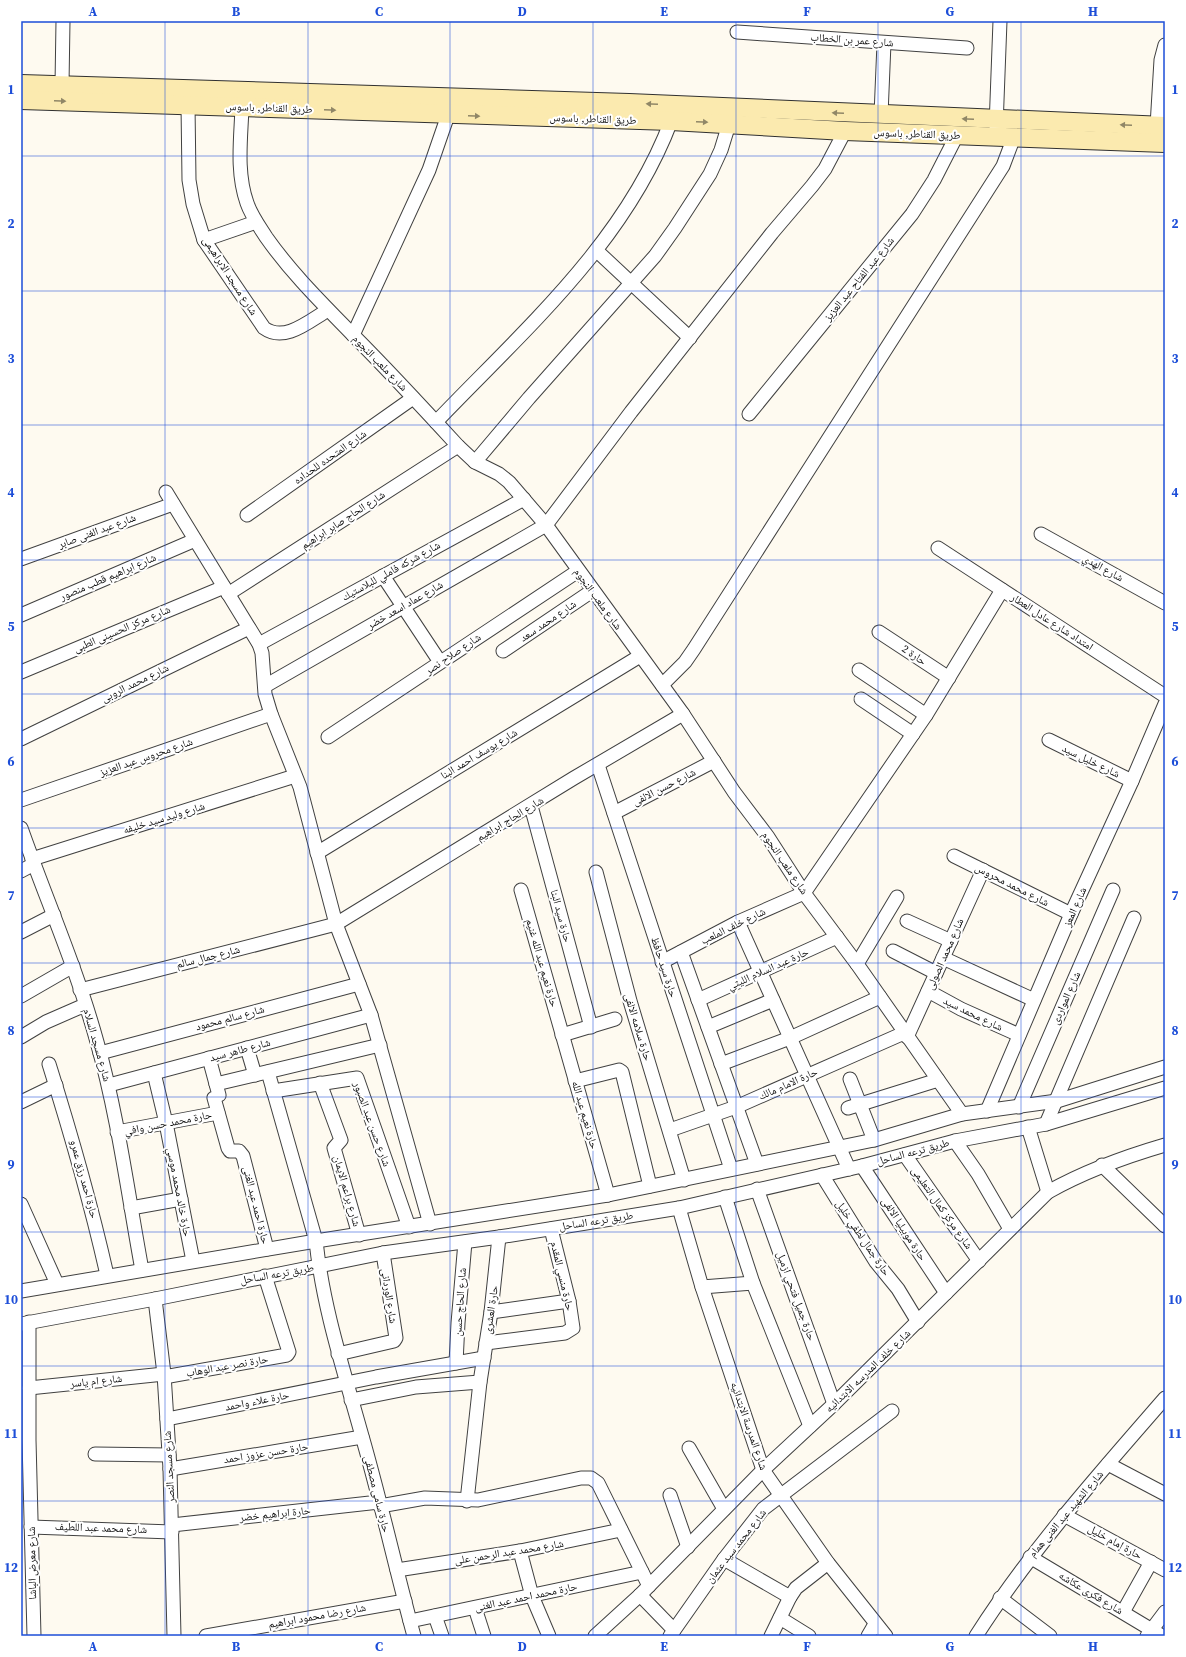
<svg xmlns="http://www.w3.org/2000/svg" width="1186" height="1657" font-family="'Source Serif 4','Noto Naskh Arabic',serif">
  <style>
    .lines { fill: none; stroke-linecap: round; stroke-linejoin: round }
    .minor-casing { stroke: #414141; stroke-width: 15 }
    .secondary-casing { stroke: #303030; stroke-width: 20 }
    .minor { stroke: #fff; stroke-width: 13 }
    .secondary { stroke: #fbeaaf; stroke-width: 18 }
    .oneway { fill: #908767 }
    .grid { fill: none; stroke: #1d4ed8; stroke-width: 1; stroke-opacity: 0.55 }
    .labels { text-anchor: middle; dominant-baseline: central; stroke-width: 4; stroke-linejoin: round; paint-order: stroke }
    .street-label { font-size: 11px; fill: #0e0e0e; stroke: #fff }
    .neatline { fill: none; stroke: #1d4ed8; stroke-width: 1.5 }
    .grid-label { font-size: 13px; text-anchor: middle; font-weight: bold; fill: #1d4ed8 }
  </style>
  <rect width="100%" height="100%" fill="#fefaf0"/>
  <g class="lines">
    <defs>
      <g id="minor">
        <path d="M737 32 967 48"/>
        <path d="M62 85 63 21"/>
        <path d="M188 105 189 180 193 204 204 240 264 328C285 343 309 321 328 310"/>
        <path d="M242 107C241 138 236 172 247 203 251 215 259 226 266 237 292 274 323 304 354 336 390 372 424 409 458 446L475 462 499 474 509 482 546 525 683 714 734 792 768 837 804 893 857 964 962 1114"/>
        <path d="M881 115 884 43"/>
        <path d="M1157 126 1161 60 1165 45"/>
        <path d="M996 127 1000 21"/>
        <path d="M204 240 256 222"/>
        <path d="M597 251 690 338"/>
        <path d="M353 335 429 170 448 115"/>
        <path d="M749 414 912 214 934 180 957 135"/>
        <path d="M436 422C524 330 625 243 671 121"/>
        <path d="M475 462 529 398 655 256 675 228 710 174 721 150 729 124"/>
        <path d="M166 492 259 644 262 653 265 694 271 714 300 787 336 924 371 1015 430 1224"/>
        <path d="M247 515 413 398"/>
        <path d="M1041 534 1165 603"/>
        <path d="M938 548 1165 696"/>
        <path d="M21 559 173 504"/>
        <path d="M383 576 440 662"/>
        <path d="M228 594 458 446"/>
        <path d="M21 615 195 540"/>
        <path d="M879 632 949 678"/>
        <path d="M259 644 524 499"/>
        <path d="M503 651 592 591"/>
        <path d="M859 670 926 715"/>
        <path d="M21 672 224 587"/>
        <path d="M662 685 685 662 694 649 1003 166 1014 137"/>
        <path d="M265 686 546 525 631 412 772 233 812 186 825 169 845 131"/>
        <path d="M861 699 913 734"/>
        <path d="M328 737 578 571"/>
        <path d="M21 739 249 628"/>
        <path d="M1049 740 1132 781"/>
        <path d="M598 765 731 1169"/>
        <path d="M21 800 271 714"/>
        <path d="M531 806 591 1027"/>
        <path d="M614 813 714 761"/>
        <path d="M21 828C46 899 77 969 97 1042 118 1116 128 1194 142 1270"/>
        <path d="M317 853 640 656"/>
        <path d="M954 856 1071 914"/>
        <path d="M32 859 295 776"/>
        <path d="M21 871 34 864"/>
        <path d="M596 872 630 1001 684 1180"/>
        <path d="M521 890 608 1195"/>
        <path d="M907 921 951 941"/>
        <path d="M738 922 849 1169"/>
        <path d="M21 932 54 915"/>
        <path d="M893 951 936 973"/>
        <path d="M681 952 757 1164"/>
        <path d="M943 958 1034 1000"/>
        <path d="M662 962 738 922 804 893 926 715 1002 590"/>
        <path d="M857 964 897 897"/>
        <path d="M80 990 336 924 574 778 683 714"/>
        <path d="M928 991 961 1009 1019 1035"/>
        <path d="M21 996 73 966"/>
        <path d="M698 1000 837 937"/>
        <path d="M708 1027 773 1000"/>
        <path d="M562 1035 615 1019"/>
        <path d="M21 1037 46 1022 85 1005"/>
        <path d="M907 1037 983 870"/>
        <path d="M247 1048 255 1075"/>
        <path d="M100 1053 359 984"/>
        <path d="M209 1058 219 1095 214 1098 228 1148 230 1151H239L243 1156 267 1249"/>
        <path d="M49 1064C71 1134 91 1204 107 1275"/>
        <path d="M721 1064 790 1038 880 997"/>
        <path d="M268 1072 316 1241C323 1308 344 1371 362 1436 381 1502 396 1570 414 1636"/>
        <path d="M154 1073 166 1123 193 1261"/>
        <path d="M850 1079 874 1140"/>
        <path d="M575 1081 619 1070 622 1072 650 1186"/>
        <path d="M320 1083 341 1140 334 1148 359 1235"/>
        <path d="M216 1084 380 1045"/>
        <path d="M109 1085 371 1015"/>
        <path d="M273 1091 357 1078 409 1227"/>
        <path d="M21 1102 56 1085"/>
        <path d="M1019 1107 1113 890"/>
        <path d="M848 1108 938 1080"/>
        <path d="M987 1111 1071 914 1132 781 1165 704"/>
        <path d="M1046 1124 1134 918"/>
        <path d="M1028 1127 1048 1192"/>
        <path d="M670 1130 736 1107 904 1033"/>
        <path d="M117 1132 218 1113"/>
        <path d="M955 1141 978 1174 1010 1229"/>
        <path d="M905 1155 979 1261"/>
        <path d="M1102 1165 1165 1226"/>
        <path d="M862 1166 946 1293"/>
        <path d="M822 1175 876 1262 898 1289 918 1322"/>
        <path d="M757 1189 834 1404"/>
        <path d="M725 1197 753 1283 810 1426"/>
        <path d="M21 1204 57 1284"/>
        <path d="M131 1208 181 1199"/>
        <path d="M679 1208 702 1287 763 1470 828 1563 886 1636"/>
        <path d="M702 1287 753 1283"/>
        <path d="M21 1291 316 1241 608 1195 874 1140 962 1114 1057 1101 1165 1067"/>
        <path d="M155 1299 164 1374 170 1469 174 1636"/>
        <path d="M491 1312 569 1301"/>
        <path d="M29 1322V1440L34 1636"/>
        <path d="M21 1324 155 1299 383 1253 499 1237 679 1208 862 1166 955 1141 1046 1124 1165 1088"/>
        <path d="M486 1343 565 1333 573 1328 569 1301 551 1229"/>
        <path d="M338 1354 394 1341 396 1338 383 1253"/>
        <path d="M456 1363 458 1323 465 1242"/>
        <path d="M164 1377 287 1355 289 1352 265 1276"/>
        <path d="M29 1388 164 1374"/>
        <path d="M351 1400 416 1387 480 1382"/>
        <path d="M167 1419 376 1377 484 1358"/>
        <path d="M689 1448 724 1509"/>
        <path d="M95 1454 169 1455"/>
        <path d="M1108 1464 1165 1494"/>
        <path d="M170 1469 362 1437"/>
        <path d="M670 1495 688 1547"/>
        <path d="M467 1501 480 1382 491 1312 499 1237"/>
        <path d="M380 1506 425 1498 478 1500 581 1478H591L598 1483 649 1586"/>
        <path d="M1064 1515 1165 1570"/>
        <path d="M172 1525 379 1502"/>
        <path d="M31 1527 172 1532"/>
        <path d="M520 1551 532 1596 549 1636"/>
        <path d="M1030 1557 1162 1636"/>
        <path d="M724 1559 790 1597"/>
        <path d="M397 1570 520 1551 621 1530"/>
        <path d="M640 1595 674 1630"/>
        <path d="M1000 1598 1050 1636"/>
        <path d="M475 1608 484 1636"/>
        <path d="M1123 1612 1151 1562"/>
        <path d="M435 1616 442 1636"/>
        <path d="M780 1618 809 1636"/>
        <path d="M410 1621 642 1572"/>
        <path d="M206 1636 405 1601"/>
        <path d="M595 1636 640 1595 763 1470 834 1404 1048 1192C1085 1171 1124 1157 1165 1145"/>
        <path d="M670 1636 724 1559 763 1509 892 1411"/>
        <path d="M771 1636 790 1597 796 1588 828 1563"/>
        <path d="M868 1636 875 1624"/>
        <path d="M976 1636C1031 1550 1098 1475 1165 1398"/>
        <path d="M1147 1636 1165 1612"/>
      </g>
      <g id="secondary">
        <path d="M21 84 629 103 1165 126"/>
        <path d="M21 100 671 121 845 131 1165 143"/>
      </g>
    </defs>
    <use href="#minor" class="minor-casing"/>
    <use href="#secondary" class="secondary-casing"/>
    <use href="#minor" class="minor"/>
    <use href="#secondary" class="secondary"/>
  </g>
  <defs><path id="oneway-solid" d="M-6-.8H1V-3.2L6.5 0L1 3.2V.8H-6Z"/></defs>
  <g class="oneway">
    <use href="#oneway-solid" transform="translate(60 101) rotate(2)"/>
    <use href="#oneway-solid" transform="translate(652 104) rotate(-177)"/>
    <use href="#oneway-solid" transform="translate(330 110) rotate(2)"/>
    <use href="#oneway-solid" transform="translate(838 113) rotate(-177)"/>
    <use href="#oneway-solid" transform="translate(474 116) rotate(2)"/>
    <use href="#oneway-solid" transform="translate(968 119) rotate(-177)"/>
    <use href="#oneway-solid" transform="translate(702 122) rotate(3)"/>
    <use href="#oneway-solid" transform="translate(1126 125) rotate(-178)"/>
  </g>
  <path class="grid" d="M165 21V1636M308 21V1636M450 21V1636M593 21V1636M736 21V1636M878 21V1636M1021 21V1636M21 156H1165M21 291H1165M21 425H1165M21 560H1165M21 694H1165M21 828H1165M21 963H1165M21 1097H1165M21 1232H1165M21 1366H1165M21 1501H1165"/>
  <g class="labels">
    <g class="street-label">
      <text transform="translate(852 40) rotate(4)">شارع عمر بن الخطاب</text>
      <text transform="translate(269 108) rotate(2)">طريق القناطر, باسوس</text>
      <text transform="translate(593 119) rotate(2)">طريق القناطر, باسوس</text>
      <text transform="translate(917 134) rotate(2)">طريق القناطر, باسوس</text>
      <text transform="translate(230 276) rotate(57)">شارع مسجد الابراهيمى</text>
      <text transform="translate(859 279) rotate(-51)">شارع عبد الفتاح عبد العزيز</text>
      <text transform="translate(380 363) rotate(46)">شارع ملعب النجوم</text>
      <text transform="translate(330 457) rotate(-35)">شارع المتحده للحداده</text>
      <text transform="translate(343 520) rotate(-33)">شارع الحاج صابر ابراهيم</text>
      <text transform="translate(97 531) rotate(-20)">شارع عبد الغنى صابر</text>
      <text transform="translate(1103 568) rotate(29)">شارع الهدي</text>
      <text transform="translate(391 571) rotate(-29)">شارع شركه فاملي للبلاستيك</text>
      <text transform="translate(108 577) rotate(-23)">شارع ابراهيم قطب منصور</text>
      <text transform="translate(598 599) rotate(54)">شارع ملعب النجوم</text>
      <text transform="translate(405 605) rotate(-30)">شارع عماد اسعد خضر</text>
      <text transform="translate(548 621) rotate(-34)">شارع محمد سعد</text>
      <text transform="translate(1052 622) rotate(33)">امتداد شارع عادل العطار</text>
      <text transform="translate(122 629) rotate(-23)">شارع مركز الحسينى الطبى</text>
      <text transform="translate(453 654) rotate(-34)">شارع صلاح نصر</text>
      <text transform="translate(914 655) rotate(34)">حارة 2</text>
      <text transform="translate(135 683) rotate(-26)">شارع محمد الروبى</text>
      <text transform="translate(479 754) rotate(-31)">شارع يوسف احمد البنا</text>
      <text transform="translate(146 757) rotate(-19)">شارع محروس عبد العزيز</text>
      <text transform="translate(1091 761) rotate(26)">شارع خليل سيد</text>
      <text transform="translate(664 787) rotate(-27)">شارع حسن الالفى</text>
      <text transform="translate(164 818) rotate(-17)">شارع وليد سيد خليفه</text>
      <text transform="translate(510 819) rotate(-31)">شارع الحاج ابراهيم</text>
      <text transform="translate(785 863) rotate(56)">شارع ملعب النجوم</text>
      <text transform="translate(1012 885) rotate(27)">شارع محمد محروس</text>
      <text transform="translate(1075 907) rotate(-66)">شارع المعز</text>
      <text transform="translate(561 916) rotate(75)">حارة سيد البنا</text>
      <text transform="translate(733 926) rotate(-26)">شارع خلف الملعب</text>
      <text transform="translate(945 954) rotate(-66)">شارع محمد الصولى</text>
      <text transform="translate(208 957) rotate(-14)">شارع جمال سالم</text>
      <text transform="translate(542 963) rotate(74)">حارة نعيم عبد الله غنيم</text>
      <text transform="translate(664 967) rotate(72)">حارة سيد حافظ</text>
      <text transform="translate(768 969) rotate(-24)">حارة عبد السلام الليثي</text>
      <text transform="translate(1066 998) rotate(-66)">شارع المواردى</text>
      <text transform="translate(973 1014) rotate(26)">شارع محمد سيد</text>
      <text transform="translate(230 1018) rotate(-15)">شارع سالم محمود</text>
      <text transform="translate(638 1027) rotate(73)">حارة سلامه الالفى</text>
      <text transform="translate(97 1045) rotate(74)">شارع مسجد السلام</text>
      <text transform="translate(240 1050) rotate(-15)">شارع طاهر سيد</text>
      <text transform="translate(788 1084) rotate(-24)">حارة الامام مالك</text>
      <text transform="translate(585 1115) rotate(74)">حارة نعيم عبد الله</text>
      <text transform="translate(168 1123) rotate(-11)">حارة محمد حسن وافي</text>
      <text transform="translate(372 1124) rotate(70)">شارع حسن عبد الصبور</text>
      <text transform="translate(913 1152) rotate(-15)">طريق ترعه الساحل</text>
      <text transform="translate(84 1179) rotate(75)">حارة احمد رزق عمرو</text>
      <text transform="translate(347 1191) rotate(74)">شارع براعم الايمان</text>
      <text transform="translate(179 1192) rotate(79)">حارة خالد محمد موسي</text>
      <text transform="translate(256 1205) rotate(76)">حارة احمد عبد الغنى</text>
      <text transform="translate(942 1208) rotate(55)">شارع مركز كمال التعليمى</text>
      <text transform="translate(596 1221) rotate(-9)">طريق ترعه الساحل</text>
      <text transform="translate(904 1229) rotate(57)">حارة موبيليا الالفى</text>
      <text transform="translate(863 1238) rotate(56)">حارة جمال لطفي خليل</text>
      <text transform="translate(277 1274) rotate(-10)">طريق ترعه الساحل</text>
      <text transform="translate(562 1276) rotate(77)">حارة منسي المقدم</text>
      <text transform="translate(389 1296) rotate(81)">شارع الوردانى</text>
      <text transform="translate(796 1296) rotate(70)">حارة جميل فتحي ازميل</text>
      <text transform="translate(460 1302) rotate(-86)">شارع الحاج حسن</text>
      <text transform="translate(491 1310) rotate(-82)">حارة العشرى</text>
      <text transform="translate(227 1366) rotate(-10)">حارة نصر عبد الوهاب</text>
      <text transform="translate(868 1371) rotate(-44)">شارع خلف المدرسه الابتدائيه</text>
      <text transform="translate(96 1381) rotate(-6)">شارع ام ياسر</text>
      <text transform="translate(257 1401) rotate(-11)">حارة علاء واحمد</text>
      <text transform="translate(749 1426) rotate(71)">شارع المدرسة الابتدائيه</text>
      <text transform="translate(266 1453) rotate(-9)">حارة حسن عزوز احمد</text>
      <text transform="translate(169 1467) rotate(-93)">شارع مسجد النصر</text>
      <text transform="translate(377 1494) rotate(76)">حارة سامى مصطفى</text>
      <text transform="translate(275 1514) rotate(-6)">حارة ابراهيم خضر</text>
      <text transform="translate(1066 1514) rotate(-50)">شارع الشهيد عبد الغنى همام</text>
      <text transform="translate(101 1528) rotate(2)">شارع محمد عبد اللطيف</text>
      <text transform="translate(1115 1542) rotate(29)">حارة إمام خليل</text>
      <text transform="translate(736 1546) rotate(-52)">شارع محمد سيد عثمان</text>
      <text transform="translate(509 1552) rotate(-9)">شارع محمد عبد الرحمن على</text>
      <text transform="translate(32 1563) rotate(-91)">شارع معرض الباشا</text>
      <text transform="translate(1091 1593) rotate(31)">شارع فكرى عكاشه</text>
      <text transform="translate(526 1597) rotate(-12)">حارة محمد احمد عبد الغنى</text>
      <text transform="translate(317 1616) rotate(-10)">شارع رضا محمود ابراهيم</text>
    </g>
  </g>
  <rect width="1186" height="1657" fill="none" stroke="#ffffff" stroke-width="44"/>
  <rect x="22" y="22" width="1142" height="1613" class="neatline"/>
  <g class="grid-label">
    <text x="93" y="16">A</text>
    <text x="236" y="16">B</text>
    <text x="379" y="16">C</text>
    <text x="522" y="16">D</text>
    <text x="664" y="16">E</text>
    <text x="807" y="16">F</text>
    <text x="950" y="16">G</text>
    <text x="1093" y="16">H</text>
    <text x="11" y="94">1</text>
    <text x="1175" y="94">1</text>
    <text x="11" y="228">2</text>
    <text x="1175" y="228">2</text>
    <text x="11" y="363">3</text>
    <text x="1175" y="363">3</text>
    <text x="11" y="497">4</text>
    <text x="1175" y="497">4</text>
    <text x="11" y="631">5</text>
    <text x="1175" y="631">5</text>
    <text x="11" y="766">6</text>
    <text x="1175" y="766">6</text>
    <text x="11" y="900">7</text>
    <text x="1175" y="900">7</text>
    <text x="11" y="1035">8</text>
    <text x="1175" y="1035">8</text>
    <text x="11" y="1169">9</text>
    <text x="1175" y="1169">9</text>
    <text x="11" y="1304">10</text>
    <text x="1175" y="1304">10</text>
    <text x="11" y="1438">11</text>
    <text x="1175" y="1438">11</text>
    <text x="11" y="1572">12</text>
    <text x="1175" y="1572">12</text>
    <text x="93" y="1651">A</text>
    <text x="236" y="1651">B</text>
    <text x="379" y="1651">C</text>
    <text x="522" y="1651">D</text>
    <text x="664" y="1651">E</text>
    <text x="807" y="1651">F</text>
    <text x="950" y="1651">G</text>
    <text x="1093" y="1651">H</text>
  </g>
</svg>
